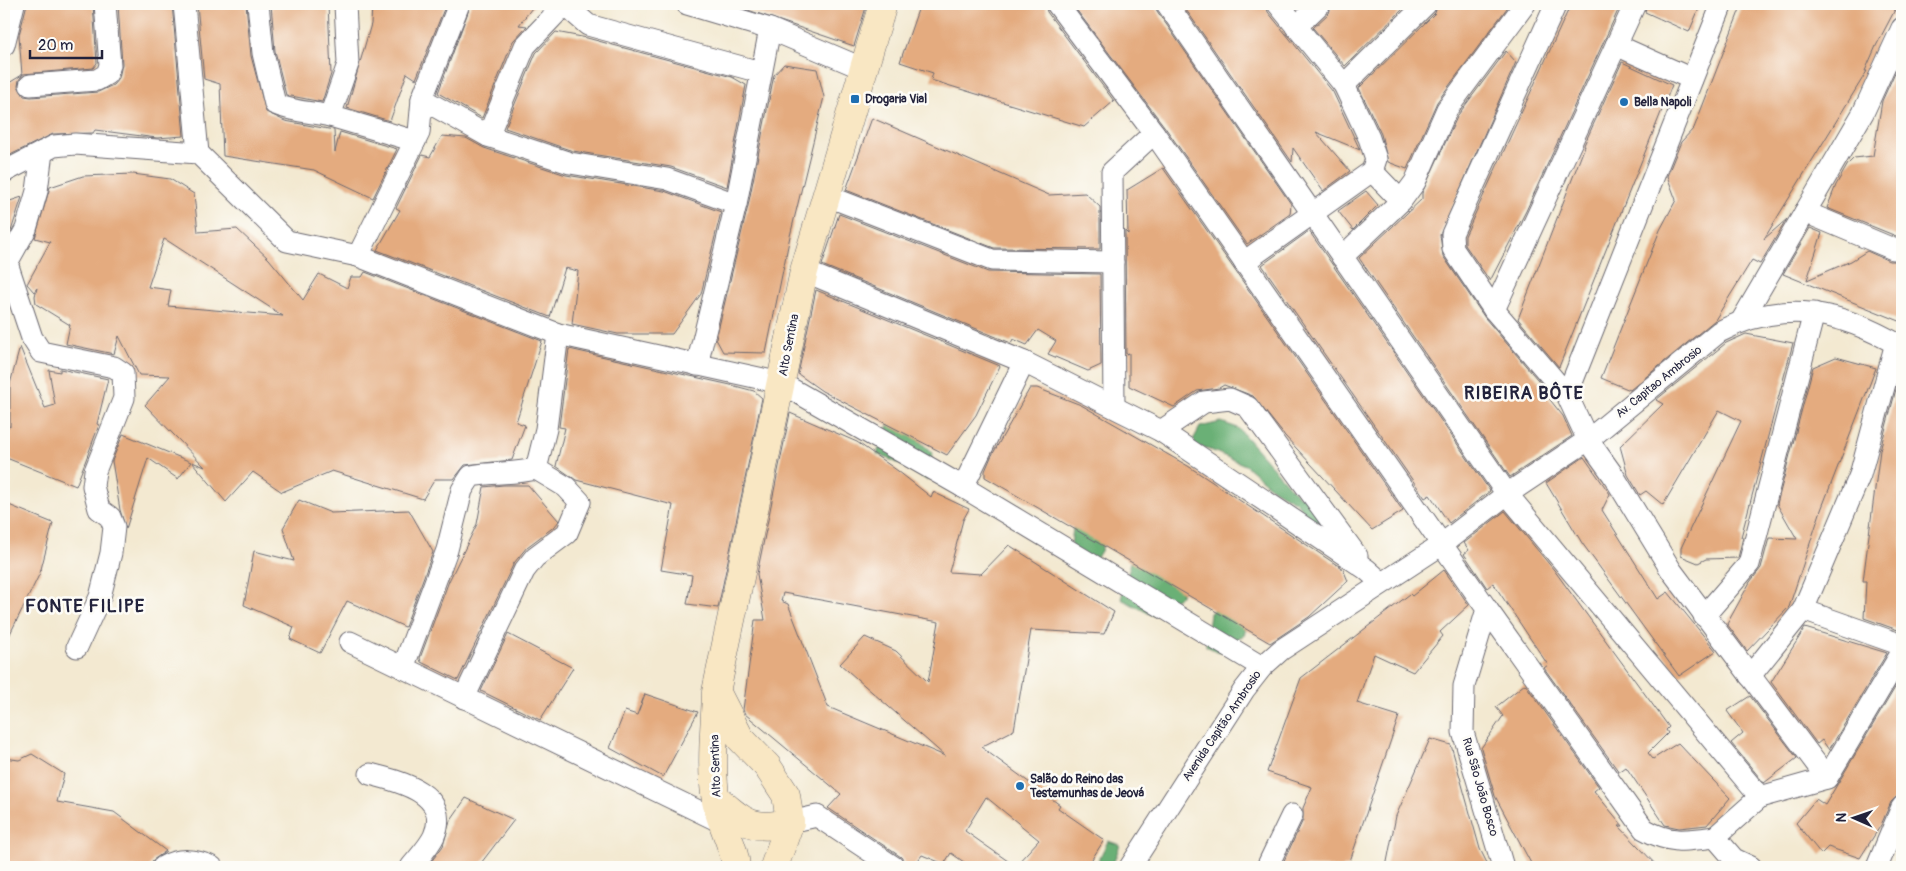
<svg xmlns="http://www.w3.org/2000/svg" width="1906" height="871" font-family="Pangolin,sans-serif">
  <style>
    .forest { fill: #6ab076; stroke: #466958 }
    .building { fill: #e4ab7f; fill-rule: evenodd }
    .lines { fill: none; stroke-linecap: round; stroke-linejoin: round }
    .street-casing { stroke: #6b6870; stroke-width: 23 }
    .secondary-casing { stroke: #6b6870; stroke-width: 29 }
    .street { stroke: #fff; stroke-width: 21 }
    .secondary { stroke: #f9e7c3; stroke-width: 28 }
    .poi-dot { fill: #1f6fb2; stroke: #fdfcf7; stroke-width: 2 }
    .labels { text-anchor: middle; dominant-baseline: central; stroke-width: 5; stroke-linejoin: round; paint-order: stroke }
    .poi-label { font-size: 12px; font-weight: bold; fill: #22223b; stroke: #fdfcf7; text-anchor: start }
    .street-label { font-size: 12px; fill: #22223b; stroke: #fdfcf7 }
    .district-label { font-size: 18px; font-weight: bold; letter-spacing: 1px; fill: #22223b; stroke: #fdfcf7 }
  </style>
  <rect width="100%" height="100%" fill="#fdfcf7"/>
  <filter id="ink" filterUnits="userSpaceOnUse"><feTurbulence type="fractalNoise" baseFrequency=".02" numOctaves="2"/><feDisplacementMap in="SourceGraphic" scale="10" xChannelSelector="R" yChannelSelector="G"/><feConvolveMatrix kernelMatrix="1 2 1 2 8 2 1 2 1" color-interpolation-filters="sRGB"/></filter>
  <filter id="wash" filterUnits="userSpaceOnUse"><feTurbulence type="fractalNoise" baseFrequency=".0096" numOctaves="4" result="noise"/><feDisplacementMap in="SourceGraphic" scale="20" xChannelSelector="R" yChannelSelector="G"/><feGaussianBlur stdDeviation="1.12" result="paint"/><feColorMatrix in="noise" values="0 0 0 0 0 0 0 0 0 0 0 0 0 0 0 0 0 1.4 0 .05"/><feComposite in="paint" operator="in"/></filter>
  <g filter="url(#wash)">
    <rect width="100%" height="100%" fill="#f3e9d1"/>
    <g class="forest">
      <path d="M889 422 911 434 933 453 927 480 898 463 877 454Z"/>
      <path d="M1221 422 1238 428 1297 495 1317 499 1331 507 1317 528 1296 502 1273 489 1245 465 1206 448H1196L1193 440 1200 427Z"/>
      <path d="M1073 528 1104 537 1101 551 1086 575 1069 562Z"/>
      <path d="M1168 557 1183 576 1181 595 1154 616 1121 599 1131 562Z"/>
      <path d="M1223 602 1249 615 1244 635 1219 652 1206 646 1210 613Z"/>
      <path d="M1108 841 1120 845 1112 867H1095Z"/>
    </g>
    <g id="blocks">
      <g class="building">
        <path d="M27 4H93L97 63 93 68 23 74 19 80 18 86 24 96 31 97 98 92 113 85 119 78 122 64 118 4H172L184 136 157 138 95 130 93 133 53 134 4 158V86L22 75 19 35Z"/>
        <path d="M197 4H246L251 56 266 112 285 121 334 130 335 152 340 132 397 149 373 198 314 170 223 156 220 84 204 79Z"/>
        <path d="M271 4H328L331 74 322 102 286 95 275 51Z"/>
        <path d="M372 4H446L416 79 407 73 390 121 347 108 371 24Z"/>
        <path d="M471 4H535L519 25 527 26 513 41 482 118 438 93Z"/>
        <path d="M740 4H867L854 46 739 7Z"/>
        <path d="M920 4H1045L1047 12 1114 101 1084 127 931 80 933 73 900 62Z"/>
        <path d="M1072 4H1155L1157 11 1291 204 1290 214 1247 244 1164 126Z"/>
        <path d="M1182 4H1266L1268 12 1333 92 1360 150 1316 132 1350 171 1323 191 1293 148 1292 162Z"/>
        <path d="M1332 4H1408L1345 66 1313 28 1329 13Z"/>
        <path d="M1438 4H1510L1437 102 1407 169 1388 162 1381 134 1359 88 1435 13Z"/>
        <path d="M1571 4H1621L1526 211 1490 281 1465 245V236Z"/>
        <path d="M1647 4H1701L1689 32 1645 12Z"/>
        <path d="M1742 4H1898L1876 46 1865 71H1867L1764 239 1787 219 1760 264 1752 260 1715 320 1630 390 1601 378 1660 230 1676 200 1667 176 1681 142 1694 128Z"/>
        <path d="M556 32 587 38 732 77 746 85 727 187 671 167 573 151 505 128 536 53Z"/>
        <path d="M1506 51 1516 62 1440 235 1443 256 1485 318 1549 393 1547 396 1563 416 1572 436 1510 477 1359 258 1422 199V193L1458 115Z"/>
        <path d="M1902 57V237L1896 236 1827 208 1836 185 1848 164 1854 158 1873 156 1882 101Z"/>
        <path d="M1622 62 1672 85 1559 367 1518 319 1585 146 1584 145Z"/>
        <path d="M784 64 817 69 824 97 790 236 766 353 723 352 716 339 748 206 774 75Z"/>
        <path d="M872 118 1049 195 1085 193 1100 207V249L994 248 846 190Z"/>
        <path d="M442 136 466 138 484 148 566 175 664 191 721 212 701 294 672 334H618L572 324 578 271 565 268 550 317 377 250 400 210 396 208 422 155 430 157Z"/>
        <path d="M1163 168 1234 269 1403 511 1372 530 1285 436 1253 396 1224 385 1219 388 1197 391 1174 407 1129 386V353L1126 354 1125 231 1128 234 1127 190Z"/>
        <path d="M133 174 170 179 194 194 198 232 237 229 269 259 303 300 319 274 347 288 351 277H362L365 272 542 341 516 422 525 425 512 460 465 465 454 479H435L423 499 332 471 282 492 253 472 226 502 192 462 205 467 145 405 170 376 139 375 119 336 114 354 66 344 70 325 36 304 35 296 37 288 34 292 27 284 50 242 35 238 50 187 83 176ZM164 239 168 241 283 316 168 306 171 290 148 287Z"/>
        <path d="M1366 191 1378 205 1353 230 1338 211Z"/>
        <path d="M22 197 11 231 4 229V203Z"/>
        <path d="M839 214 988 272 1100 274 1101 365 1088 371 1048 354 1056 341 1038 330 1027 345 1013 339 1011 343 822 265Z"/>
        <path d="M1810 228 1822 233 1807 280 1851 261 1867 251 1889 261H1902V322L1783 274Z"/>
        <path d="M1309 231 1490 491 1449 523 1430 495 1425 498 1262 265Z"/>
        <path d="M816 290 1000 366 976 415 947 455 822 391 798 374Z"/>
        <path d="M1746 334 1793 343 1741 537H1743L1738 558 1706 559 1698 563 1681 556V548L1741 421 1719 410 1663 505 1646 491 1640 495 1628 475 1620 446 1663 404 1656 400 1726 343Z"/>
        <path d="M20 347 45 408 55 405 49 370 60 372V369L108 379 97 424 99 425 76 486 4 457V423L10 427V384Z"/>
        <path d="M569 349 735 386 754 391 762 398 718 608 687 604 692 575 661 570 673 505 576 480 556 466 565 428 559 427Z"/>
        <path d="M1836 357 1876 368 1821 510 1789 607 1747 651 1727 624 1750 582 1761 568 1769 538 1797 539 1777 504 1813 367Z"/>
        <path d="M1900 374H1902V602L1898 630 1864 618 1866 581H1863L1880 450Z"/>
        <path d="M1030 388H1037L1081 405 1188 466 1343 569 1348 581 1309 617 1270 643 985 477V471L991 457Z"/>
        <path d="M790 413 857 442 898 471 931 497 933 492 969 509 963 520 949 572 981 574 1009 545 1114 612 1104 634 1031 630 1014 730 981 747 1060 805 1058 808 1104 840 1087 867H971L951 853 944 864 922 855 913 867H908L901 857 828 808 841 794 745 714 743 710 755 620H765L757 574ZM783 593 939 622 928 682 896 651 865 637 840 664 945 756 828 707 788 604 781 601ZM986 797 1039 840 1015 866 965 831Z"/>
        <path d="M123 434 191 462 178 479 148 458 126 529 120 510 112 461Z"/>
        <path d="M1584 457 1610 494 1602 510 1658 599 1668 592 1716 651 1679 676 1582 543 1546 483Z"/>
        <path d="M503 485H528L559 521 555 526 527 547 514 563 458 680 421 662 420 658 449 581 477 524 484 487Z"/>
        <path d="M299 500 331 513 409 510 433 552 405 627 347 601 320 653 290 639 294 627 244 605 254 551 294 561 283 528Z"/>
        <path d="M4 503 53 523 40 573 4 646Z"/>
        <path d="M1505 511 1554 570 1669 727 1666 730 1668 733 1648 753 1653 759 1678 743 1730 798 1707 825 1679 828 1665 825 1626 767 1619 772 1544 668 1548 665 1493 583 1487 588 1464 554 1469 550 1464 543Z"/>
        <path d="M1444 570 1469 605 1440 632 1443 636 1413 672 1374 654 1357 703 1399 716 1348 867H1281L1303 820V808L1312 787 1267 772 1301 678 1410 594 1412 596Z"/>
        <path d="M1805 628 1887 653 1829 750 1822 740 1817 744 1771 682Z"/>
        <path d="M508 634 573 668 540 720 481 691Z"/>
        <path d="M1902 676V792L1891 802 1881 825 1860 858 1828 847 1821 854 1796 823 1816 799 1825 805Z"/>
        <path d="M1525 684 1599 787 1594 791 1623 826H1619L1658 867H1533L1495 796 1481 748 1503 716 1496 707Z"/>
        <path d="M645 694 698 712 663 777 610 748 625 711 637 715Z"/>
        <path d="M1750 696 1797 758 1764 783 1731 743 1743 733 1727 711Z"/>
        <path d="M1430 739 1451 745 1480 849 1489 867H1386L1396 816Z"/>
        <path d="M32 754 64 774 57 802 114 812 166 851 153 860 149 867H4V758L19 760Z"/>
        <path d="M466 798 514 820 478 867H427L443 846 450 821Z"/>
      </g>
    </g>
  </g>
  <g filter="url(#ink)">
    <use href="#blocks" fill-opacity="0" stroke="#6b6870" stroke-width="1"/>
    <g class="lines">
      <defs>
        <g id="street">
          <path d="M184 4 198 153"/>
          <path d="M258 4 263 53 275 104C293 112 311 112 330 116"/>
          <path d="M345 4 348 64 330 116 415 141"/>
          <path d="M564 4 588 25 760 72"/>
          <path d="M687 4 770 29 864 69"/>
          <path d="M1057 4 1154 133 1487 609 1464 686 1463 732 1503 867"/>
          <path d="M1167 4 1507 494 1760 797"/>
          <path d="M1556 4 1452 234 1453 249 1494 310 1567 395 1588 440 1613 475 1671 570 1827 778"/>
          <path d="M1296 27 1320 4"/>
          <path d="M4 45 14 4"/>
          <path d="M1616 45 1692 79"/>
          <path d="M30 85 97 80 107 74 110 65 105 4"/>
          <path d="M1344 85 1426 4"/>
          <path d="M422 99 488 136 570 163 667 179 736 204"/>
          <path d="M488 136 525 46 564 5"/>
          <path d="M1372 171 1401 201"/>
          <path d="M4 172 54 146 75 144 198 153 287 241 358 256 558 334 781 383 963 487 1262 667"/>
          <path d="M825 195 992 260 1113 262"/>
          <path d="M1805 212 1893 249H1902"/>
          <path d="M358 256 419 133 422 99 459 4"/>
          <path d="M1342 257 1401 201 1415 182 1447 109 1525 4"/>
          <path d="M4 259 7 263 32 338 41 352 114 367 123 373 124 398 95 471 93 486 99 509 110 517 114 527 111 553 100 597 77 647"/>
          <path d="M1244 262 1372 171 1376 159 1369 138 1344 85 1278 4"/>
          <path d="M7 263 26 229 37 191 42 152"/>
          <path d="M804 271 1024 362 1161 431 1366 569 1382 583"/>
          <path d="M1494 310 1635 4"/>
          <path d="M1742 320 1863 113 1902 28"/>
          <path d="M697 365 736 204 770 29"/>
          <path d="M1567 395 1722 4"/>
          <path d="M1114 407 1112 172 1154 133"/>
          <path d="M1161 431 1204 402 1230 399 1248 407 1357 556"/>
          <path d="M536 469 546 429 558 334"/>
          <path d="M963 487 1024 362"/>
          <path d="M1487 609 1644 829C1670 844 1686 841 1715 837"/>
          <path d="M1803 610 1902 645"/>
          <path d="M1704 616 1749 564 1814 313"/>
          <path d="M350 642 721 822"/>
          <path d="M403 668 447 550 462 490 471 476C492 472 515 474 536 469L566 487 580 502 567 533 535 557 524 571 464 698"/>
          <path d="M1750 676 1803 610 1860 475 1896 343"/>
          <path d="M370 774C399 781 452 794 434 836 429 847 418 858 411 867"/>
          <path d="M790 822 817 816 894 867"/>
          <path d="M163 867C178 858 196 859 212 867"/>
          <path d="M1130 867 1244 690 1262 667 1281 650 1441 545 1507 494 1588 440 1719 332C1784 298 1841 311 1902 347"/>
          <path d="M1267 867 1292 815"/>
          <path d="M1751 867 1734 859 1715 837 1760 797 1827 778 1902 652"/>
          <path d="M1877 867 1902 807"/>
        </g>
        <g id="secondary">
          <path d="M717 693 740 738 767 766 786 795 790 822 774 867"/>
          <path d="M716 798C743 822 753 832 790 822"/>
          <path d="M736 867C735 848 720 822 716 801 710 765 715 727 716 692L804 271 883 4"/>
        </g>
      </defs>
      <use href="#street" class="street-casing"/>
      <use href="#secondary" class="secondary-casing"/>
      <use href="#street" class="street"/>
      <use href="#secondary" class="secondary"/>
    </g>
  </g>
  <g class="poi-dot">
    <rect x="850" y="94" width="10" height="10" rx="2.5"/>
    <circle cx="1624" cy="102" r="5"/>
    <circle cx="1020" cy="786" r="5"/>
  </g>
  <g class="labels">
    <g class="poi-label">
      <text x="865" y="99">Drogaria Vial</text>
      <text x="1634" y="102">Bella Napoli</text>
      <text x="1030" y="779">Salão do Reino das<tspan x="1030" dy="14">Testemunhas de Jeová</tspan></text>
    </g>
    <g class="street-label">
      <text transform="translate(789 345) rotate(-79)">Alto Sentina</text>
      <text transform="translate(1659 382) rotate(-39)">Av. Capitao Ambrosio</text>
      <text transform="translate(1222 726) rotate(-56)">Avenida Capitão Ambrosio</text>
      <text transform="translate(716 766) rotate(-92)">Alto Sentina</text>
      <text transform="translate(1480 787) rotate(74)">Rua São João Bosco</text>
    </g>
    <g class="district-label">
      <text x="1524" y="393">RIBEIRA BÔTE</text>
      <text x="85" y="606">FONTE FILIPE</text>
    </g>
  </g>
  <rect width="1906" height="871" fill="none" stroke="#fdfcf7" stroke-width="20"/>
  <g transform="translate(1854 818) rotate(272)" stroke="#fdfcf7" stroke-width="4" paint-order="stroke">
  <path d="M0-4L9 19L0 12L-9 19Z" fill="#22223b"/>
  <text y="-8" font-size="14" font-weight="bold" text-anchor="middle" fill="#22223b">N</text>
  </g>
  <path d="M30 50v8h72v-8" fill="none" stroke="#22223b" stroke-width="2.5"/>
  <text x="38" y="50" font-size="15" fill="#22223b" stroke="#fdfcf7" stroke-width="4" paint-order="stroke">20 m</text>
</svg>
